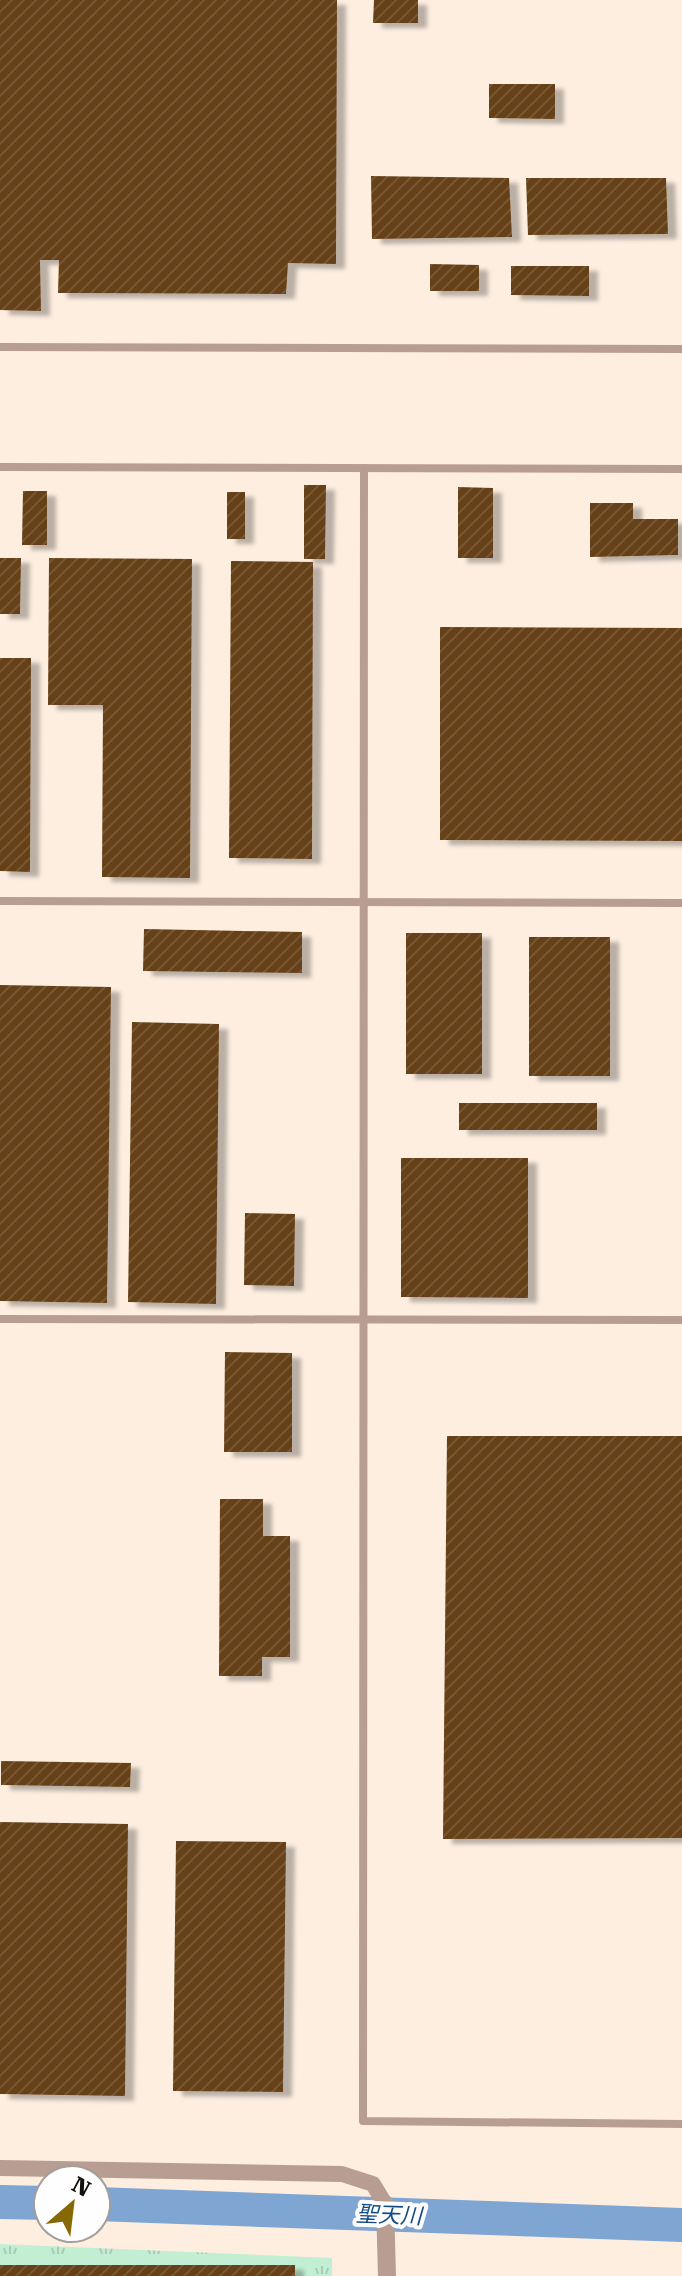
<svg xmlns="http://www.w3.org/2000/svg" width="682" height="2276" font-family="'Roboto Serif','Noto Sans JP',serif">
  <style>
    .grass { fill: url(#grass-tufts) }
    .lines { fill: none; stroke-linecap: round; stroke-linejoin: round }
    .river { stroke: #7fa5d2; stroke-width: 34 }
    .building { fill: url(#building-hatch); filter: url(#shadow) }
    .service { stroke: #b89e92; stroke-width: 8 }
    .minor { stroke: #b89e92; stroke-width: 16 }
    .tertiary { stroke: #b89e92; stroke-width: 18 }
    .labels { text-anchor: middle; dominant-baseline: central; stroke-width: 8; stroke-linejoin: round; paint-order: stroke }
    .water-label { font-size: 22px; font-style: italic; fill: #164c84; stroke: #fefefe }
  </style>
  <defs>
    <pattern id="grass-tufts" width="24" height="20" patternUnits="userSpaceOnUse" patternTransform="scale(2)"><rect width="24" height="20" fill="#c2efd3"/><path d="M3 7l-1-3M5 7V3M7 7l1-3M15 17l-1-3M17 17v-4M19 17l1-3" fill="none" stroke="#a6ccb4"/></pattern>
    <pattern id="building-hatch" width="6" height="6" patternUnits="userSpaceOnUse" patternTransform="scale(2)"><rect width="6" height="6" fill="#663f14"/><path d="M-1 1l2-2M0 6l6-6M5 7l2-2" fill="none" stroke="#775734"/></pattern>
    <filter id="shadow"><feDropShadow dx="9" dy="5" stdDeviation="2" flood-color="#0004"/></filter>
  </defs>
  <rect width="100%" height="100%" fill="#fdeee0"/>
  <path class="grass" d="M0 2244 332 2258V2276H0Z"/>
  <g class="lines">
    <g class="river">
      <path d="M0 2202 48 2203"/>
      <path d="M96 2204 682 2225"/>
    </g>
  </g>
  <g class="building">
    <path d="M0 0H337L336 264 288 263 286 294 58 293 59 260H40L41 311 0 310Z"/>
    <path d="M374 0H418V23H373Z"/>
    <path d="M489 84H555V119L489 118Z"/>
    <path d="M371 176 509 178 512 237 372 239Z"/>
    <path d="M526 178H666L668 234 528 235Z"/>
    <path d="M430 264 479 265V291H430Z"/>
    <path d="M511 266H589V296L511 295Z"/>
    <path d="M304 485H326L325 559H304Z"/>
    <path d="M458 487 493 488V558H458Z"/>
    <path d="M23 491H47V545H22Z"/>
    <rect x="227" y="492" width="18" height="47"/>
    <path d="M590 503H633V519H678V555L590 557Z"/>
    <path d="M0 558H21L20 614H0Z"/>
    <path d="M49 558 192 559 190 878 102 877 103 705H48Z"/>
    <path d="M231 561 313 562 312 859 229 858Z"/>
    <path d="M440 627 682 628V841L440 840Z"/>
    <path d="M0 658H31L30 872 0 871Z"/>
    <path d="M144 929 302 932V973L143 971Z"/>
    <rect x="406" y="933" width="76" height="141"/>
    <rect x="529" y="937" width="81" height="139"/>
    <path d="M0 985 111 987 107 1303 0 1301Z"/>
    <path d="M132 1022 219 1024 216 1304 128 1302Z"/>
    <rect x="459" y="1103" width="138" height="27"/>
    <path d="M401 1158H528V1298L401 1297Z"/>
    <path d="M245 1213 295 1214 294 1286 244 1285Z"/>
    <path d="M225 1352 292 1353V1452H224Z"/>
    <path d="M447 1436H682V1838L443 1839Z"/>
    <path d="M220 1499H263V1536H290V1657H262V1676H219Z"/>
    <path d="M1 1761 131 1763 130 1787 1 1785Z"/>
    <path d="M0 1822 128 1824 125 2096 0 2094Z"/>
    <path d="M176 1841 286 1842 283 2092 173 2091Z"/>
    <rect x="0" y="2265" width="295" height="11"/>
  </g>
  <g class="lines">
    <g class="service">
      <path d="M0 347 682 349"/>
      <path d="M0 467 682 469"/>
      <path d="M364 468 363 2121 682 2124"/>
      <path d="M0 901 682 903"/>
      <path d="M0 1319 682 1320"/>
    </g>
    <path class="minor" d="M0 2168 342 2174 373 2184 385 2204"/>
    <path class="tertiary" d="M385 2204 387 2276"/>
  </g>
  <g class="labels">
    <g class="water-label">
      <text transform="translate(389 2215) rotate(2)">聖天川</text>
    </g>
  </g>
  <g transform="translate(72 2204) rotate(28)"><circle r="38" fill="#fefefe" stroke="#a19e9c" stroke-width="2"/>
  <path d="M0-6L14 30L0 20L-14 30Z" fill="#866904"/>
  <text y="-12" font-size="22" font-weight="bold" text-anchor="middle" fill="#150f09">N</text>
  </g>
</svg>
